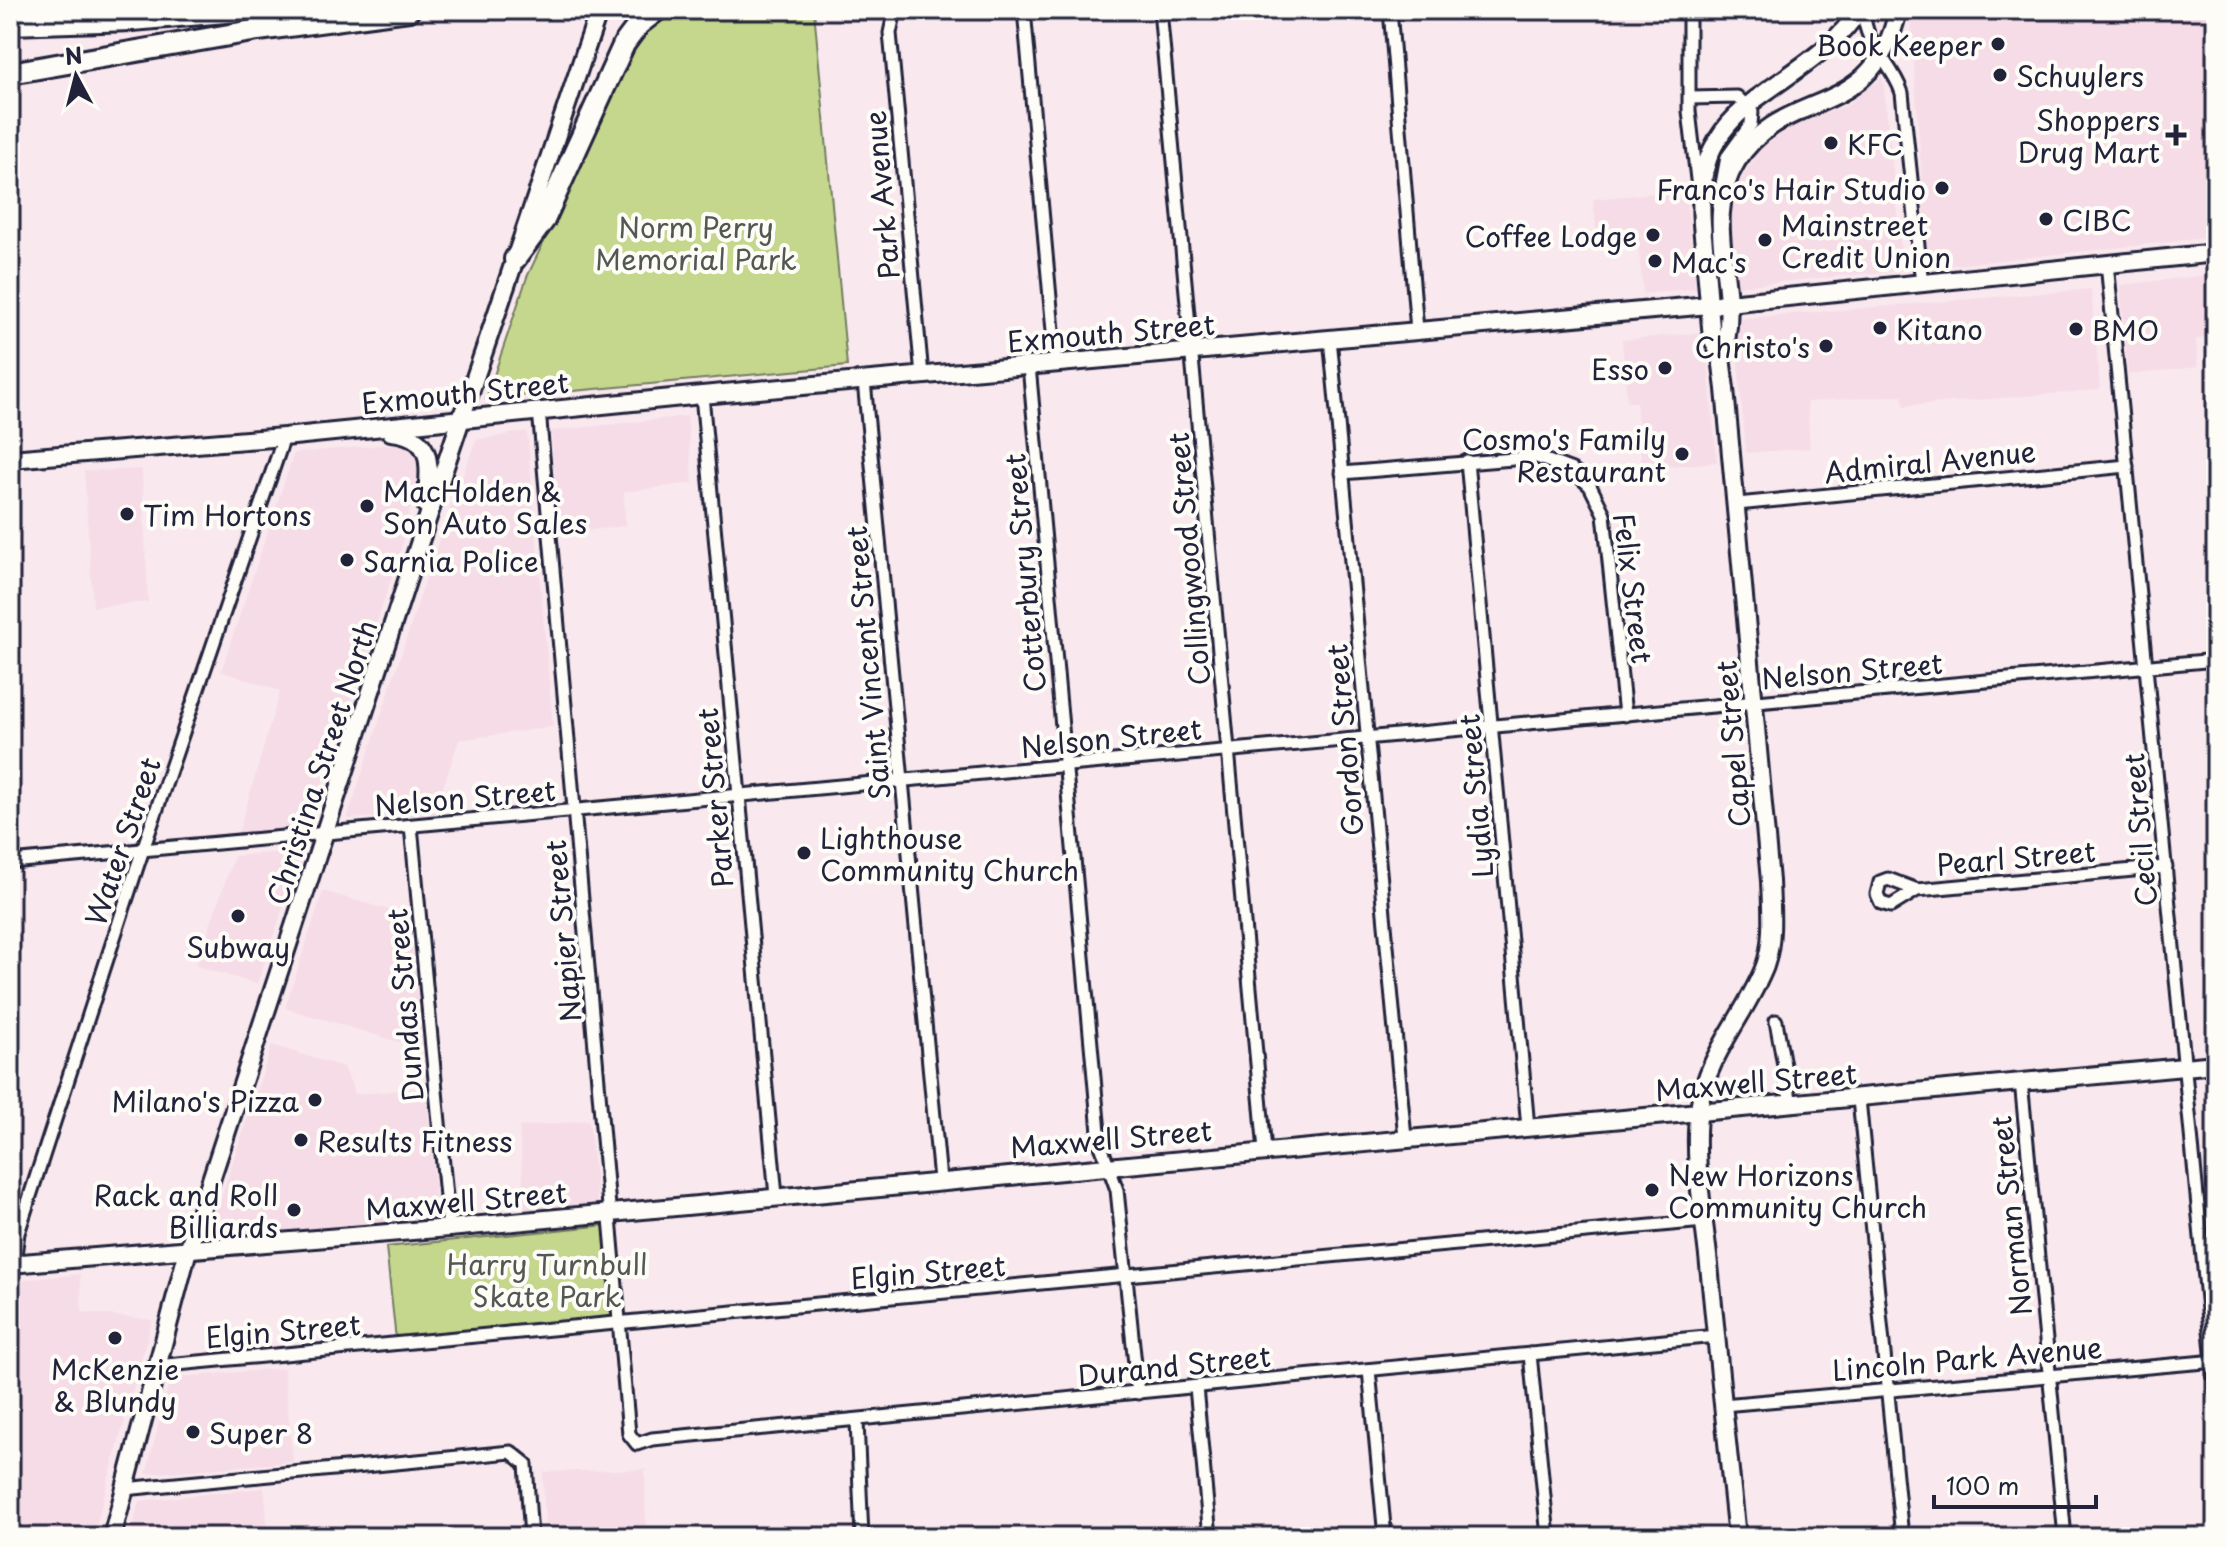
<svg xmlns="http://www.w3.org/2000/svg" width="2226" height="1547" font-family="'Playpen Sans',sans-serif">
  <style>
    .built { fill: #f6dce7 }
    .green { fill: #c4d78c; stroke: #737c64; stroke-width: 2 }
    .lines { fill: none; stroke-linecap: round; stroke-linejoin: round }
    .street-casing { stroke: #22223b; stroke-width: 17 }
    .secondary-casing { stroke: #22223b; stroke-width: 22 }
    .highway-casing { stroke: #22223b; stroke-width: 26 }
    .street { stroke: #fdfcf7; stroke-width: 11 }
    .secondary { stroke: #fdfcf7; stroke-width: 16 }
    .highway { stroke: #fdfcf7; stroke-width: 20 }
    .poi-dot { fill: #22223b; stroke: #fdfcf7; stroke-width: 3 }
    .labels { text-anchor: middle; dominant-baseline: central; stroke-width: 8; stroke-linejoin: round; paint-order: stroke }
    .poi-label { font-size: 28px; fill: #22223b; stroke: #fdfcf7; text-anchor: start }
    .street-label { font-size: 28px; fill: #22223b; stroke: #fdfcf7 }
    .park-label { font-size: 28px; fill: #535853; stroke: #fdfcf7 }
  </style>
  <rect width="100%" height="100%" fill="#f9e9ee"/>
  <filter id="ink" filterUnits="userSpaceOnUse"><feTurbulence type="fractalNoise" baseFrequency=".0125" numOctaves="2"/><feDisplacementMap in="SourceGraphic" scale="16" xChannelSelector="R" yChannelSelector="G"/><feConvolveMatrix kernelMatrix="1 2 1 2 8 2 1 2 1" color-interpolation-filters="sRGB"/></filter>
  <g filter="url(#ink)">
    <g class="built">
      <path d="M1910 10H2216V237L1928 268Z"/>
      <path d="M1883 77 1903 270 1738 286 1728 261 1733 191 1762 147 1793 126 1847 105Z"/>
      <path d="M1685 190 1696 288 1643 294 1637 232 1597 236 1593 199Z"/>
      <path d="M2216 274V337L2196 339 2198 367 2128 375 2120 285Z"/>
      <path d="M2091 289 2100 390 1904 406 1902 395 1807 402 1810 448 1746 453 1734 319Z"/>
      <path d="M1705 332 1717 462 1642 469 1636 402H1627L1622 340Z"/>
      <path d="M687 416 693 483 624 492 625 526 560 534 551 431Z"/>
      <path d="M527 431 553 727 459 740 434 814 347 819 443 527 476 440Z"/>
      <path d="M404 443 421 463 400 553 306 833 238 834 280 691 221 671 294 453Z"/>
      <path d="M142 469 148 602 93 607 84 471Z"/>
      <path d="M303 850 257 984 196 966 234 856Z"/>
      <path d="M323 891 410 916 422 1049 285 1008Z"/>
      <path d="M272 1045 344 1067 355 1094 426 1088 438 1220 207 1238Z"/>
      <path d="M589 1120 598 1204 525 1210 519 1127Z"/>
      <path d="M80 1274 82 1312 152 1320 93 1537H10V1445L18 1393 22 1280Z"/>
      <path d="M284 1368 293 1462 146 1474 170 1378Z"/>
      <path d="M645 1469 646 1537H545L543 1472Z"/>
      <path d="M264 1488 269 1537H130L139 1501Z"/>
    </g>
    <g class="green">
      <path d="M686 10H814L847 366 486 399 527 277 607 108 619 74 649 29 670 15Z"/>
      <path d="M607 1225 615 1320 396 1340 386 1247Z"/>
    </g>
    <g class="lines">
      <defs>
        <g id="street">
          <path d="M895 10 890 33 922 375"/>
          <path d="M1024 10 1056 364"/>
          <path d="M1160 10 1265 1151"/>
          <path d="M1390 10 1417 330"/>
          <path d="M1689 10V111L1698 188"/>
          <path d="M1864 10C1863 45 1892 62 1902 93L1922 284"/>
          <path d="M1690 98 1737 97 1752 112 1751 124 1727 157 1722 184"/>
          <path d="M2107 263 2216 1393"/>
          <path d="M1330 338 1405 1138"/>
          <path d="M1029 366 1100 1143 1117 1190 1138 1393"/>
          <path d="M864 381 940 1180"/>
          <path d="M702 395 776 1196"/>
          <path d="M539 410 629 1434 637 1444 652 1439 1716 1336"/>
          <path d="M1467 461 1528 1127"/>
          <path d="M1342 473 1537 457 1572 470 1590 486 1604 514 1625 715"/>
          <path d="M1737 504 2127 466"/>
          <path d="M411 826 449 1228"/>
          <path d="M10 862 2216 660"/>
          <path d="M1917 890 1891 906 1881 903 1877 894 1880 882 1888 879 1917 890 2166 867"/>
          <path d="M1776 1021 1791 1104"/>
          <path d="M2021 1081 2065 1537"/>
          <path d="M1859 1099 1902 1537"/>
          <path d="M14 1263 18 1233 137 867 284 437"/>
          <path d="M1530 1354 1548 1537"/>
          <path d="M156 1366 1704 1221"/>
          <path d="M1369 1370 1385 1537"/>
          <path d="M1196 1387 1210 1537"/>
          <path d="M1723 1405 2216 1361"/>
          <path d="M857 1421 862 1537"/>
          <path d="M124 1489 511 1452 526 1464 531 1537"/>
        </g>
        <g id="secondary">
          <path d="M1721 357C1746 296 1697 224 1737 161 1785 85 1874 124 1898 10"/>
          <path d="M391 432C437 436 429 469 426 505"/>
          <path d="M10 459 284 437 702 395 1709 305 2216 253"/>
          <path d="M10 1264 449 1228 2216 1064"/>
          <path d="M112 1537 188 1250 425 526 599 10"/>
          <path d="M1737 1537C1727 1446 1718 1356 1709 1265 1704 1215 1692 1158 1699 1108 1707 1054 1746 1015 1765 966 1774 940 1771 908 1770 881L1725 389 1721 357 1712 338C1709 307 1707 276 1704 246 1696 174 1703 135 1767 91 1800 67 1837 45 1859 10"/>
        </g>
        <g id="highway">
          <path d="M10 24 132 20 248 10"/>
          <path d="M10 73 258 30 409 10"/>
          <path d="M515 259 544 220 624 44 639 24 657 10"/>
        </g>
      </defs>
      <use href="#street" class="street-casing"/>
      <use href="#secondary" class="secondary-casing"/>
      <use href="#highway" class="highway-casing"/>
      <use href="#street" class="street"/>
      <use href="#secondary" class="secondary"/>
      <use href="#highway" class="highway"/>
    </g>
  </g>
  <g class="poi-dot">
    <circle cx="1998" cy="44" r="8"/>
    <circle cx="2000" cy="75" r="8"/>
    <path d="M2172 123h8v8h8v8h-8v8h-8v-8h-8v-8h8z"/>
    <circle cx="1831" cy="143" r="8"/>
    <circle cx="1942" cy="188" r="8"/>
    <circle cx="2046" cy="219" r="8"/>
    <circle cx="1653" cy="235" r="8"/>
    <circle cx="1765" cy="240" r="8"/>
    <circle cx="1655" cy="261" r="8"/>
    <circle cx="1880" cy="328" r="8"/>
    <circle cx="2076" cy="329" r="8"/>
    <circle cx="1826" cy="346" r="8"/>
    <circle cx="1665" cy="368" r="8"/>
    <circle cx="1682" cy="454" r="8"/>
    <circle cx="367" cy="506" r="8"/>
    <circle cx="127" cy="514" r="8"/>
    <circle cx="347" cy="560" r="8"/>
    <circle cx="804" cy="853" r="8"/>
    <circle cx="238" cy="916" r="8"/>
    <circle cx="315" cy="1100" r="8"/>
    <circle cx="301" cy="1140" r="8"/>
    <circle cx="1652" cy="1190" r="8"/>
    <circle cx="294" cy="1210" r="8"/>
    <circle cx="115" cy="1338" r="8"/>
    <circle cx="193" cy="1432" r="8"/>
  </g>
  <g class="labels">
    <g class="poi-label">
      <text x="1982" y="44" text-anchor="end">Book Keeper</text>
      <text x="2016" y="75">Schuylers</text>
      <text x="2160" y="119" text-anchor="end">Shoppers<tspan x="2160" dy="32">Drug Mart</tspan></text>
      <text x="1847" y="143">KFC</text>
      <text x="1926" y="188" text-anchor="end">Franco's Hair Studio</text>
      <text x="2062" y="219">CIBC</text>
      <text x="1781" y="224">Mainstreet<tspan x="1781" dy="32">Credit Union</tspan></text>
      <text x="1637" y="235" text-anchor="end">Coffee Lodge</text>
      <text x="1671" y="261">Mac's</text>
      <text x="1896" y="328">Kitano</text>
      <text x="2092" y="329">BMO</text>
      <text x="1810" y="346" text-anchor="end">Christo's</text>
      <text x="1649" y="368" text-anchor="end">Esso</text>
      <text x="1666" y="438" text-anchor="end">Cosmo's Family<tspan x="1666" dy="32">Restaurant</tspan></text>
      <text x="383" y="490">MacHolden &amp;<tspan x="383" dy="32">Son Auto Sales</tspan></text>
      <text x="143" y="514">Tim Hortons</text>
      <text x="363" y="560">Sarnia Police</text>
      <text x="820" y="837">Lighthouse<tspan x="820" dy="32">Community Church</tspan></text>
      <text x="238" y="946" text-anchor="middle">Subway</text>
      <text x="299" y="1100" text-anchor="end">Milano's Pizza</text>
      <text x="317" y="1140">Results Fitness</text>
      <text x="1668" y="1174">New Horizons<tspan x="1668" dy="32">Community Church</tspan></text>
      <text x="278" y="1194" text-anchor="end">Rack and Roll<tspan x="278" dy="32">Billiards</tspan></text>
      <text x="115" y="1368" text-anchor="middle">McKenzie<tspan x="115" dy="32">&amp; Blundy</tspan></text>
      <text x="209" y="1432">Super 8</text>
    </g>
    <g class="street-label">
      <text transform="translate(881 195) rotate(-95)">Park Avenue</text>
      <text transform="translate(1111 332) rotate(-5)">Exmouth Street</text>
      <text transform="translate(465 392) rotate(-6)">Exmouth Street</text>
      <text transform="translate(1930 461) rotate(-6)">Admiral Avenue</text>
      <text transform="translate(1188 559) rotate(-95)">Collingwood Street</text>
      <text transform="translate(1024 573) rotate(-95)">Cotterbury Street</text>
      <text transform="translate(1634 588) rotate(83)">Felix Street</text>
      <text transform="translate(867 663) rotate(-95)">Saint Vincent Street</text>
      <text transform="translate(1852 670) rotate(-5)">Nelson Street</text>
      <text transform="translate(1111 737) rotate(-6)">Nelson Street</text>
      <text transform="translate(1344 740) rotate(-95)">Gordon Street</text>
      <text transform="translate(1732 744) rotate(-95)">Capel Street</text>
      <text transform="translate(321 762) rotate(-72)">Christina Street North</text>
      <text transform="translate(1475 796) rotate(-95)">Lydia Street</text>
      <text transform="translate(465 797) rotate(-5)">Nelson Street</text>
      <text transform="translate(714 798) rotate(-95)">Parker Street</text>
      <text transform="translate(2139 830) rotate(-95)">Cecil Street</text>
      <text transform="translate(122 841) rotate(-71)">Water Street</text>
      <text transform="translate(2016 857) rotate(-5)">Pearl Street</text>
      <text transform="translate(562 931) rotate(-95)">Napier Street</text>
      <text transform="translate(404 1005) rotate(-95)">Dundas Street</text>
      <text transform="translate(1756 1081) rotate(-5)">Maxwell Street</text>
      <text transform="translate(1111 1138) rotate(-5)">Maxwell Street</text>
      <text transform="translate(466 1200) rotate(-5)">Maxwell Street</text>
      <text transform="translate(2010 1216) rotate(-96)">Norman Street</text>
      <text transform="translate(928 1271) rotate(-5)">Elgin Street</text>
      <text transform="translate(283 1330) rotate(-5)">Elgin Street</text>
      <text transform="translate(1967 1358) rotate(-5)">Lincoln Park Avenue</text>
      <text transform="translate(1174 1365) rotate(-6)">Durand Street</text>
    </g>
    <g class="park-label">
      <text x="696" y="226">Norm Perry<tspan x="696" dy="32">Memorial Park</tspan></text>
      <text x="547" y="1263">Harry Turnbull<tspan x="547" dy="32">Skate Park</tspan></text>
    </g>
  </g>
  <rect width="2226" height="1547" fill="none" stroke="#fdfcf7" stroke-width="40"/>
  <rect x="20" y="20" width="2186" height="1507" fill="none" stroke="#22223b" stroke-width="3" filter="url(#ink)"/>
  <g transform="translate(76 76) rotate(353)" stroke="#fdfcf7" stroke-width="6" paint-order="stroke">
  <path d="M0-6L14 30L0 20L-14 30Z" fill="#22223b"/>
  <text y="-12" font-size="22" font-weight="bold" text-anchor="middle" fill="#22223b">N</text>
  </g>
  <path d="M1934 1495v12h162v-12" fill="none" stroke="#22223b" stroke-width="4"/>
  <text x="1946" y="1495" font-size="24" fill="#22223b" stroke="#fdfcf7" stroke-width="6" paint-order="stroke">100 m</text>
</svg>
